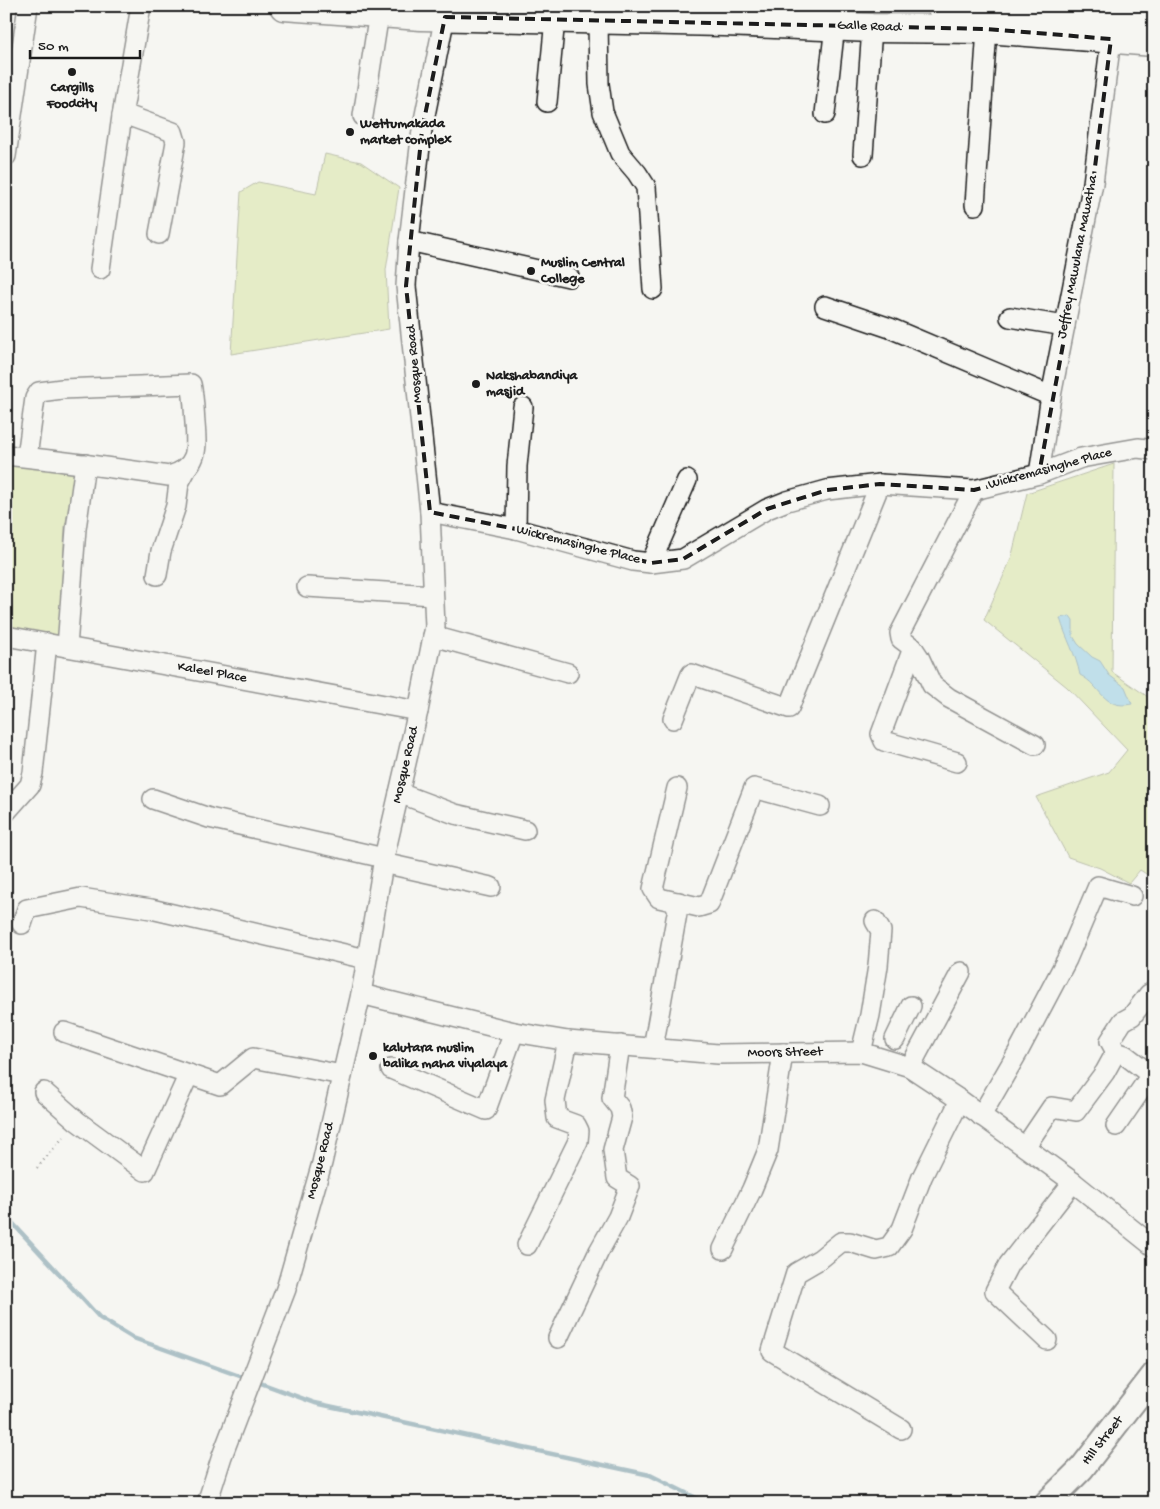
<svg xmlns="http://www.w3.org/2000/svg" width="1160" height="1509" font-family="'Gochi Hand',sans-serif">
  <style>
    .green { fill: #d1e093; stroke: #767e58 }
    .water { fill: #7ec4df; stroke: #578191 }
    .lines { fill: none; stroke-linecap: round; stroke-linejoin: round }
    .stream { stroke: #578191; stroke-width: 4.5 }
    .minor-casing { stroke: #1c1c1c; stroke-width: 22 }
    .major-casing { stroke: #1c1c1c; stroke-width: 28 }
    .highway-casing { stroke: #1c1c1c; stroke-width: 31 }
    .path { stroke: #1c1c1c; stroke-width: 2.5; stroke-dasharray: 1 4; stroke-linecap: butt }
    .minor { stroke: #f6f6f2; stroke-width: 19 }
    .major { stroke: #f6f6f2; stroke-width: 24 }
    .highway { stroke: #f6f6f2; stroke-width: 28 }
    .marked { fill: none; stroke: #1c1c1c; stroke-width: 4; stroke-dasharray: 10 6; stroke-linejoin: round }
    .poi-dot { fill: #1c1c1c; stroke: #f6f6f2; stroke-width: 2 }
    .labels { text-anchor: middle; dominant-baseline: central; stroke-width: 5; stroke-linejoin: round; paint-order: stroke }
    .street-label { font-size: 14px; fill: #1c1c1c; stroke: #f6f6f2 }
    .poi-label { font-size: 14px; font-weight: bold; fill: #1c1c1c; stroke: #f6f6f2; text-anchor: start }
  </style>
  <rect width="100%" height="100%" fill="#f6f6f2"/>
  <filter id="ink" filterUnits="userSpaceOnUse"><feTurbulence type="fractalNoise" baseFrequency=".02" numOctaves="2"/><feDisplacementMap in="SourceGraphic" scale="10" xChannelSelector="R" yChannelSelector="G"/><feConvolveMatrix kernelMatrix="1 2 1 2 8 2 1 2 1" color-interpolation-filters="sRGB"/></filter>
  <g filter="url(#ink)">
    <g class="green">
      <path d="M325 154 361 162 399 188 386 270 389 329 231 354 241 192 258 182 316 194Z"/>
      <path d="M6 463 76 474 65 526 59 637 6 628Z"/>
      <path d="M1114 464 1112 672 1154 701V879L1140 870 1129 883 1100 868 1068 857 1036 797 1109 772 1127 750 1067 687 984 620 1011 559 1027 493Z"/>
    </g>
    <path class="water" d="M1070 616 1073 620V636L1078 644 1092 657 1100 661 1109 675 1125 687 1132 704C1102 710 1102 686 1080 675 1076 654 1066 639 1060 618Z"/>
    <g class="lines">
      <g class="stream">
        <path d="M6 1216 100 1318 133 1338 248 1379"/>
        <path d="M255 1381 315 1403 650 1475 706 1503"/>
      </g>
      <defs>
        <g id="minor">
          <path d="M598 20 599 84 603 112 620 153 637 173 646 187 653 289"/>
          <path d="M547 102 555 19"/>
          <path d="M825 114 835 25"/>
          <path d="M122 116 132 117 173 132 176 142 159 234"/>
          <path d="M363 116 379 13"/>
          <path d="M863 155 872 28"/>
          <path d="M6 156 28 6"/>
          <path d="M975 205 987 29"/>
          <path d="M409 241 569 277"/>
          <path d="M100 269 122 116 141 6"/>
          <path d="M825 306 890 328 1051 396"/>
          <path d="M1010 317 1065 326"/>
          <path d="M6 455C61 461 115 468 169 476 199 468 197 449 195 423 194 410 194 396 191 384L62 389 39 392 35 398 27 457"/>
          <path d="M1039 474 1051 396 1093 183 1111 39"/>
          <path d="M974 490 900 633 901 639 913 648 919 657 932 685 949 698 1035 745"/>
          <path d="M430 512 516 529 633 561 651 563 683 559 767 509 787 501 827 490 880 484 974 490 1039 474 1081 458 1138 448 1154 450"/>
          <path d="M516 529 517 466 523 407"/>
          <path d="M651 563 687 480"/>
          <path d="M157 575 161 551 176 506 179 483 187 468"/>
          <path d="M307 587 433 595"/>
          <path d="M6 636 418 711"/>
          <path d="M433 636 568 673"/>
          <path d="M67 647 76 529 85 464"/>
          <path d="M913 648 881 734 884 741 957 762"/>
          <path d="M673 719 691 674 789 708 880 484"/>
          <path d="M677 788 653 889 659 898 699 907 709 904 754 788 820 806"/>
          <path d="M399 793 455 814 525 830"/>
          <path d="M153 799 209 818 384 858"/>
          <path d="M6 812 30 785 33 773 47 643"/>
          <path d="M383 863 491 887"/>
          <path d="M22 924 27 909 81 898 151 909 366 959"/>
          <path d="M361 994 514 1032 568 1041 718 1054 861 1052 910 1067 960 1100 1073 1182 1154 1247"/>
          <path d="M64 1032 220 1085 253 1058 342 1075"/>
          <path d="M895 1039 911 1006"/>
          <path d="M653 1048 679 902"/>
          <path d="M861 1052 870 1015 878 966 881 931 875 921"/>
          <path d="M1116 1052 1125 1055 1151 1075 1154 1072"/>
          <path d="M910 1067 961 972"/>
          <path d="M391 1069 486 1110 514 1032"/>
          <path d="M44 1092 77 1121 145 1171 189 1074"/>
          <path d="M981 1116 1018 1052 1067 959 1098 886 1132 896"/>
          <path d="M1116 1126 1151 1075"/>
          <path d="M1025 1147 1052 1107 1076 1111 1105 1072 1116 1052 1110 1041 1123 1021 1132 1016 1149 994 1154 992"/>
          <path d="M527 1245 578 1141 579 1131 576 1125 557 1118 555 1100 568 1041"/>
          <path d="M723 1249 752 1189 768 1150 783 1053"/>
          <path d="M558 1338 599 1251 618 1217 630 1186 617 1178 613 1150 622 1117 620 1108 612 1098 620 1045"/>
          <path d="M1047 1340 995 1291 1009 1264 1073 1182"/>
          <path d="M901 1429 772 1351 796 1273 820 1259 841 1242H850L876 1250 889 1247 902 1229 922 1177 960 1100"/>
          <path d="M207 1503 222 1456 286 1289 322 1163 361 994 384 858 418 711 435 627 430 512 406 286 409 241 422 130 447 6"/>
        </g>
        <path id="major" d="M1047 1503 1082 1468 1154 1375"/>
        <g id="highway">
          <path d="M284 6 421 16 724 22 872 28 987 29 1154 42"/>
          <path d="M941 6 1154 17"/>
        </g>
      </defs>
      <use href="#minor" class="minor-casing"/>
      <use href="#major" class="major-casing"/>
      <use href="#highway" class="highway-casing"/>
      <path class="path" d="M37 1168 66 1134"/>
      <use href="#minor" class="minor"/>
      <use href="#major" class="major"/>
      <use href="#highway" class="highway"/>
    </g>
  </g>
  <path d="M0 0H1160V1509H0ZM445 17 987 29 1111 39 1093 183 1039 474 974 490 880 484 827 490 767 509 683 559 651 563 516 529 430 512 406 286 422 130Z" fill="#f6f6f2" fill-opacity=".55" fill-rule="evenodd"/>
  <path class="marked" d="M445 17 987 29 1111 39 1093 183 1039 474 974 490 880 484 827 490 767 509 683 559 651 563 516 529 430 512 406 286 422 130Z"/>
  <g class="poi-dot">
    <circle cx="72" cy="72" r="5"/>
    <circle cx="350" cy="132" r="5"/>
    <circle cx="531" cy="271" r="5"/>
    <circle cx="476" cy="384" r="5"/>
    <circle cx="373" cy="1056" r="5"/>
  </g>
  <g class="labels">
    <g class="street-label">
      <text transform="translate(869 27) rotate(2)">Galle Road</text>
      <text transform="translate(1078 257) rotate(-79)">Jeffrey Mawulana Mawatha</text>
      <text transform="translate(415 364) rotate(-95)">Mosque Road</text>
      <text transform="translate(1050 469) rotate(-15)">Wickremasinghe Place</text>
      <text transform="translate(578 545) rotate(14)">Wickremasinghe Place</text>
      <text transform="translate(212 673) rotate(10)">Kaleel Place</text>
      <text transform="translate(406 765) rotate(-77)">Mosque Road</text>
      <text transform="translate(785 1053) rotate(-1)">Moors Street</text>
      <text transform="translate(321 1161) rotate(-76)">Mosque Road</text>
      <text transform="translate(1103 1441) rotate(-52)">Hill Street</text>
    </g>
    <g class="poi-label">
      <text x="72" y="88" text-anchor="middle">Cargills<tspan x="72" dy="16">Foodcity</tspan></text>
      <text x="360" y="124">Wettumakada<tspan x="360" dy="16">market complex</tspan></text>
      <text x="541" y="263">Muslim Central<tspan x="541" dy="16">College</tspan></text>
      <text x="486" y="376">Nakshabandiya<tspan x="486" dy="16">masjid</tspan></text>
      <text x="383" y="1048">kalutara muslim<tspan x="383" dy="16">balika maha viyalaya</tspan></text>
    </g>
  </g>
  <rect width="1160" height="1509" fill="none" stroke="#f6f6f2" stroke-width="25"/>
  <rect x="12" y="12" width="1135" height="1484" fill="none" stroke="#1c1c1c" stroke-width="2" filter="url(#ink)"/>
  <path d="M30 50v8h110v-8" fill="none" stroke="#1c1c1c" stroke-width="2.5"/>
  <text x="38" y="50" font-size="15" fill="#1c1c1c" stroke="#f6f6f2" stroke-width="4" paint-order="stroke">50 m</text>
</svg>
